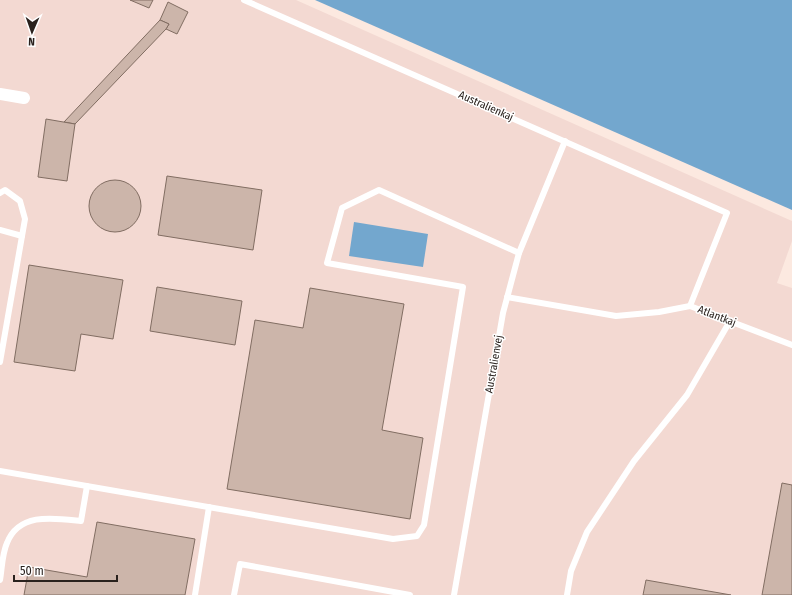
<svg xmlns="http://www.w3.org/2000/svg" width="792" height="595" font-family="'Fira Sans Condensed',sans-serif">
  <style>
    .industrial { fill: #f3d9d2 }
    .water { fill: #73a7ce }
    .building { fill: #ccb5aa; stroke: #816d62 }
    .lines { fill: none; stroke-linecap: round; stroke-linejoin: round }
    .lane { stroke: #fff; stroke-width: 6 }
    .street { stroke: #fff; stroke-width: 12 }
    .labels { text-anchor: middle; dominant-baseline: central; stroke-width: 3; stroke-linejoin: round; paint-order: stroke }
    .street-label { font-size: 11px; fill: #29211d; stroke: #fff }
  </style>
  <rect width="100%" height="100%" fill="#fce9e0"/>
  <path class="industrial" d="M0 0H296L792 221V241L777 283 792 288V595H0Z"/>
  <g class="water">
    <path d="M315 0H792V210Z"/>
    <path d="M354 222 428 234 423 267 349 256Z"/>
  </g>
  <g class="building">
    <path d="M130 0H153L149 8Z"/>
    <path d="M168 2 188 12 177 34 166 29 169 24 160 20Z"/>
    <path d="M160 20 169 24 166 29 75 124 64 122Z"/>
    <path d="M46 119 75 124 67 181 38 177Z"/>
    <path d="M167 176 262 190 253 250 158 235Z"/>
    <circle cx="115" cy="206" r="26"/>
    <path d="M29 265 123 280 113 339 81 334 75 371 14 362Z"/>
    <path d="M157 287 242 301 235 345 150 331Z"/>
    <path d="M310 288 404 304 382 430 423 438 410 519 227 489 255 320 303 328Z"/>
    <path d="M782 483 792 485V595H762Z"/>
    <path d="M97 522 195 539 185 595H24L29 567 87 577Z"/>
    <path d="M646 580 731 595H643Z"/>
  </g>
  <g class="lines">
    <g class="lane">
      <path d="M244 0 727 213 690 306 792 345"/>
      <path d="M0 193 5 190 20 201 25 219 0 362"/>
      <path d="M0 230 22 236"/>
      <path d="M507 297 616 316 659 312 690 306"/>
      <path d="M0 471 393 539 417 536 424 525 463 287 327 263 342 208 379 190 519 253"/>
      <path d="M0 580C2 569 2 554 7 543 19 512 54 518 81 521L87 486"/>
      <path d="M195 595 209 507"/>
      <path d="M234 595 240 564 410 595"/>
      <path d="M454 595 503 313 519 253 565 141"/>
      <path d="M567 595 571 571 587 532 634 461 687 395 730 321"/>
    </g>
    <path class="street" d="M0 94 24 98"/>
  </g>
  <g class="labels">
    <g class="street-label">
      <text transform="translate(486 106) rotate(24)">Australienkaj</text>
      <text transform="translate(717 316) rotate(21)">Atlantkaj</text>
      <text transform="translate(494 364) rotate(-80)">Australienvej</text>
    </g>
  </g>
  <g transform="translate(32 32) rotate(182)" stroke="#ffffff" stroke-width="3" paint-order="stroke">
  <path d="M0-3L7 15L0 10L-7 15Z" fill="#29211d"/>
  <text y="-6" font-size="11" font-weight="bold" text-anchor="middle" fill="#29211d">N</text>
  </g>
  <path d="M14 575v6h103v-6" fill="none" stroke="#29211d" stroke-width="2"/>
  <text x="20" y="575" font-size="12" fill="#29211d" stroke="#ffffff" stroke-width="3" paint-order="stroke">50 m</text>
</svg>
